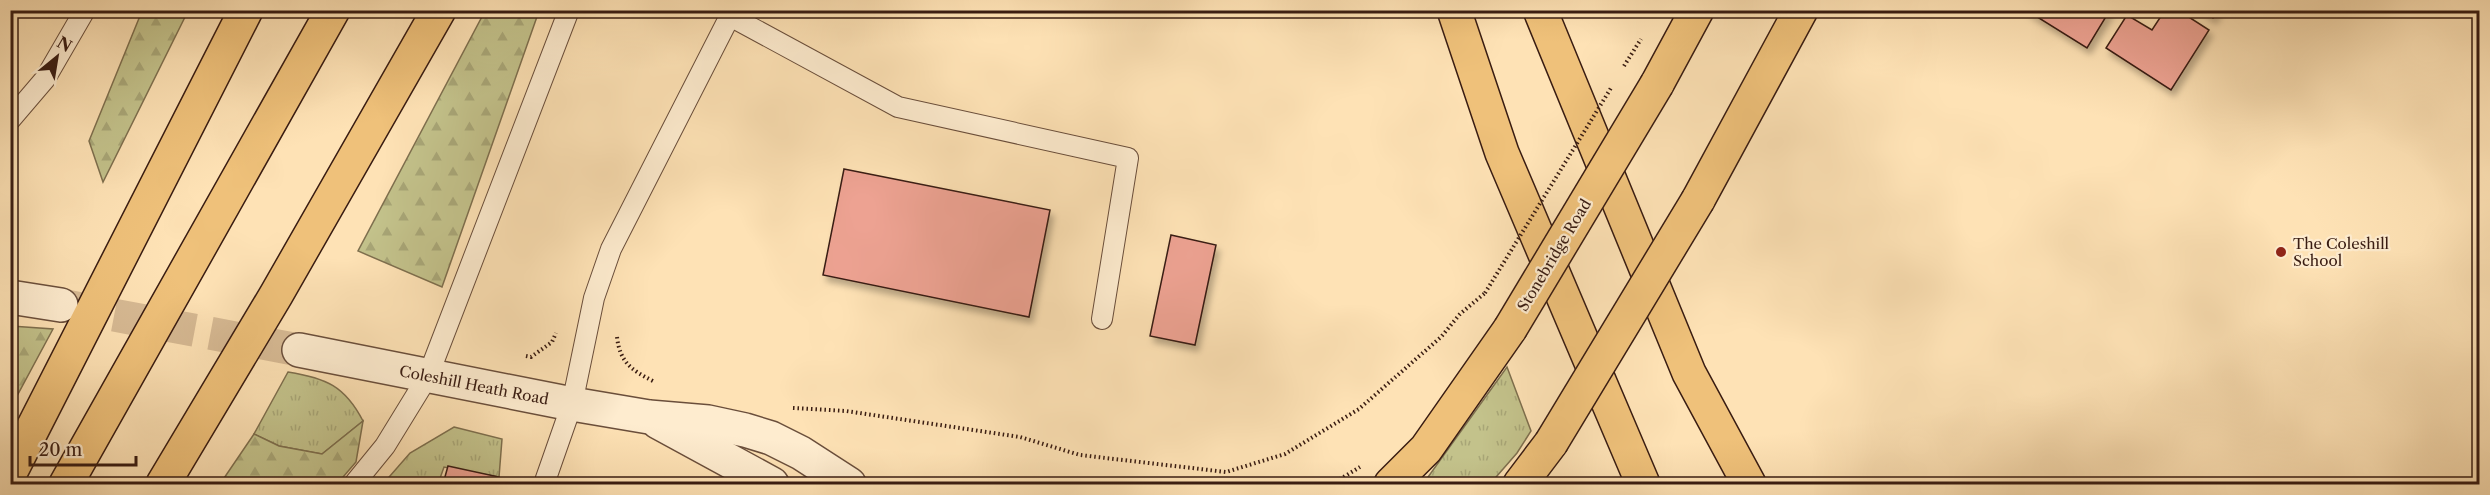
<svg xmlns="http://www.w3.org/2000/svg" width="2490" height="495" font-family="'Libre Caslon Text',serif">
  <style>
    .grass { fill: url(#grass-tufts); stroke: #7e6f4e; stroke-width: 1.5 }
    .forest { fill: url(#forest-firs); stroke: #7e6f4e; stroke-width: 1.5 }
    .building { fill: #eda292; stroke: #391c12; stroke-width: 1.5; filter: url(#shadow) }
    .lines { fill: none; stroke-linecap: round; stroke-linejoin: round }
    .tertiary-tunnel { stroke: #d7ba94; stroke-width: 33; stroke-dasharray: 33 16; stroke-linecap: butt }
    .service-casing { stroke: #6a4e3b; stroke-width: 22 }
    .tertiary-casing { stroke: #6a4e3b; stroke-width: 36 }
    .trunk-casing { stroke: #391c12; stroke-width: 36 }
    .motorway-casing { stroke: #391c12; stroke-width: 36 }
    .path { stroke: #391c12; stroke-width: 4; stroke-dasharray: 1.5 3; stroke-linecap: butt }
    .service { stroke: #feeccf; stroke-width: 20 }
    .tertiary { stroke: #feeccf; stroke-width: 33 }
    .trunk { stroke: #efc17a; stroke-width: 33 }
    .motorway { stroke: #efc17a; stroke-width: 33 }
    .trunk-bridge-casing { stroke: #391c12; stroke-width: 36; stroke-linecap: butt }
    .path-bridge { stroke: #391c12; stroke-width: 4; stroke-dasharray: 1.5 3; stroke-linecap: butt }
    .trunk-bridge { stroke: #efc17a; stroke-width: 33 }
    .poi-dot { fill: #8f2418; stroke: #feeccf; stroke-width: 2 }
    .labels { text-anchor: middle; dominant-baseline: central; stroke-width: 4.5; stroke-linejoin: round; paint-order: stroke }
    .poi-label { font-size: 15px; fill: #391c12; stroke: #feeccf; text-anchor: start }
    .street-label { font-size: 15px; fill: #391c12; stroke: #feeccf }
  </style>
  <defs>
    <pattern id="grass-tufts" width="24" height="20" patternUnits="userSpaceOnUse" patternTransform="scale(1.5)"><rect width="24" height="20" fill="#c3c28b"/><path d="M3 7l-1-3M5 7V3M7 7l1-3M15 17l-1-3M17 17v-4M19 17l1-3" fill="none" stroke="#a8a677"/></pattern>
    <pattern id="forest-firs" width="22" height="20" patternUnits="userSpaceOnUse" patternTransform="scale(1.5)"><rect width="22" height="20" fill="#c3c28b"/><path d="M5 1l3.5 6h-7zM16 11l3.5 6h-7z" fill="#a8a677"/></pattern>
    <filter id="shadow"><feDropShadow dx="3.5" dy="6" stdDeviation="3" flood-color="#0004"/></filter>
  </defs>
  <rect width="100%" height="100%" fill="#fee2b5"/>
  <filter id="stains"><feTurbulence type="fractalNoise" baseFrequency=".00333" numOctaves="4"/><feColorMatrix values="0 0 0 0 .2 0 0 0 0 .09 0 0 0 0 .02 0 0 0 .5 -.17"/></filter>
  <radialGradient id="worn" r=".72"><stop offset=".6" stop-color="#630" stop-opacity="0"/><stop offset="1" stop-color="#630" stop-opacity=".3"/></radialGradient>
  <g class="grass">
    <path d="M1507 367 1531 431 1517 453 1490 484H1423Z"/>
    <path d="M288 372C326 378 345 386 363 421L322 454 279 446 254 434Z"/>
    <path d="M454 427 502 439 499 477 444 467 438 484H383L410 453Z"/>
  </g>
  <g class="forest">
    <path d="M142 11H188L103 182 89 141Z"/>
    <path d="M485 11H539L442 287 358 251Z"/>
    <path d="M11 326 53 329 11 407 10 326Z"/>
    <path d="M363 421 356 462 337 484H220L254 434 279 446 322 454Z"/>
  </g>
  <g class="building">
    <path d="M2026 10H2110L2087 48Z"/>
    <path d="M2165 10H2178L2209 30 2171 90 2106 48 2127 15 2152 30Z"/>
    <path d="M2201 10H2218L2213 18Z"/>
    <path d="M844 169 1050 210 1029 317 823 275Z"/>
    <path d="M1171 235 1216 245 1195 345 1150 336Z"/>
    <path d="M448 466 499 477 497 484H443Z"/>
  </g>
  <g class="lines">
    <path class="tertiary-tunnel" d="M66 306 299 350"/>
    <defs>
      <g id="service">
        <path d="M730 16 898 107 1128 158 1102 319"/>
        <path d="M10 120 45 79 85 10"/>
        <path d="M354 484 385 446 428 376 569 10"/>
        <path d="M544 484 572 404 594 298 611 249 733 10"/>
      </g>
      <g id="tertiary">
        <path d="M10 297 61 305"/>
        <path d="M299 350 572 404 649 417 708 422 745 430 771 438 801 453 849 484"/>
        <path d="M658 422 772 484"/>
      </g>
      <g id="trunk">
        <path d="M1657 84 1697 10"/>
        <path d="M1698 200 1801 10"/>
        <path d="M1391 484 1426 449 1510 329"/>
        <path d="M1520 484 1551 443"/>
      </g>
      <g id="motorway">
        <path d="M1454 10 1502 153 1643 484"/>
        <path d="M1540 10 1689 373 1749 484"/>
        <path d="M10 473 246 10"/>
        <path d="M66 484 333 10"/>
        <path d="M163 484 276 295 439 10"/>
      </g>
    </defs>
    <use href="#service" class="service-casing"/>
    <use href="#tertiary" class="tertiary-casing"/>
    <use href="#trunk" class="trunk-casing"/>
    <use href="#motorway" class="motorway-casing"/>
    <g class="path">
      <path d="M617 337C620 362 631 370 653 381"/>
      <path d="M526 356 531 357 552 342 556 333"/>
      <path d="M793 408 846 411 1020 437 1080 455 1226 472 1285 454 1359 409 1441 337 1460 314 1485 293"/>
      <path d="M1332 484 1360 467"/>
    </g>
    <use href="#service" class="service"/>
    <use href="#tertiary" class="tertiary"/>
    <use href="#trunk" class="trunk"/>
    <use href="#motorway" class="motorway"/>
    <defs>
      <g id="trunk-bridge">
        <path d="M1510 329 1657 84"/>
        <path d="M1551 443 1698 200"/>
      </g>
    </defs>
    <use href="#trunk-bridge" class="trunk-bridge-casing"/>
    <g class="path-bridge">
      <path d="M1624 66 1641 39"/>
      <path d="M1485 293 1611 88"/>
    </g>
    <use href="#trunk-bridge" class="trunk-bridge"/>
  </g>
  <circle class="poi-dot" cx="2281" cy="252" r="6"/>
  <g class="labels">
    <g class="poi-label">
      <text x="2293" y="243">The Coleshill<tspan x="2293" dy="17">School</tspan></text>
    </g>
    <g class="street-label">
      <text transform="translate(1554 255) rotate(-59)">Stonebridge Road</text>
      <text transform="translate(474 385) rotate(11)">Coleshill Heath Road</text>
    </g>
  </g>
  <rect width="2490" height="495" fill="none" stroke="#fee2b5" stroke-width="36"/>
  <rect x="12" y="12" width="2466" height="471" fill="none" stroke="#391c12" stroke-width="3"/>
  <rect x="18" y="18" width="2454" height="459" fill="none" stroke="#391c12" stroke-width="1.5"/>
  <g transform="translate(57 57) rotate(30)" stroke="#feeccf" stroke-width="4.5" paint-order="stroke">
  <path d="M0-4.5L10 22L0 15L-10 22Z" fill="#391c12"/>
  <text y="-9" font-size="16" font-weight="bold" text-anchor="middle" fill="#391c12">N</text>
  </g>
  <path d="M30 456v9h106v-9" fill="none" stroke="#391c12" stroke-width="3"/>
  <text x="39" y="456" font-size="18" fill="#391c12" stroke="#feeccf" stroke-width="4.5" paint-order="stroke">20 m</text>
  <rect width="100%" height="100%" filter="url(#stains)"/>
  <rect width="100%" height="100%" fill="url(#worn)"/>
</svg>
